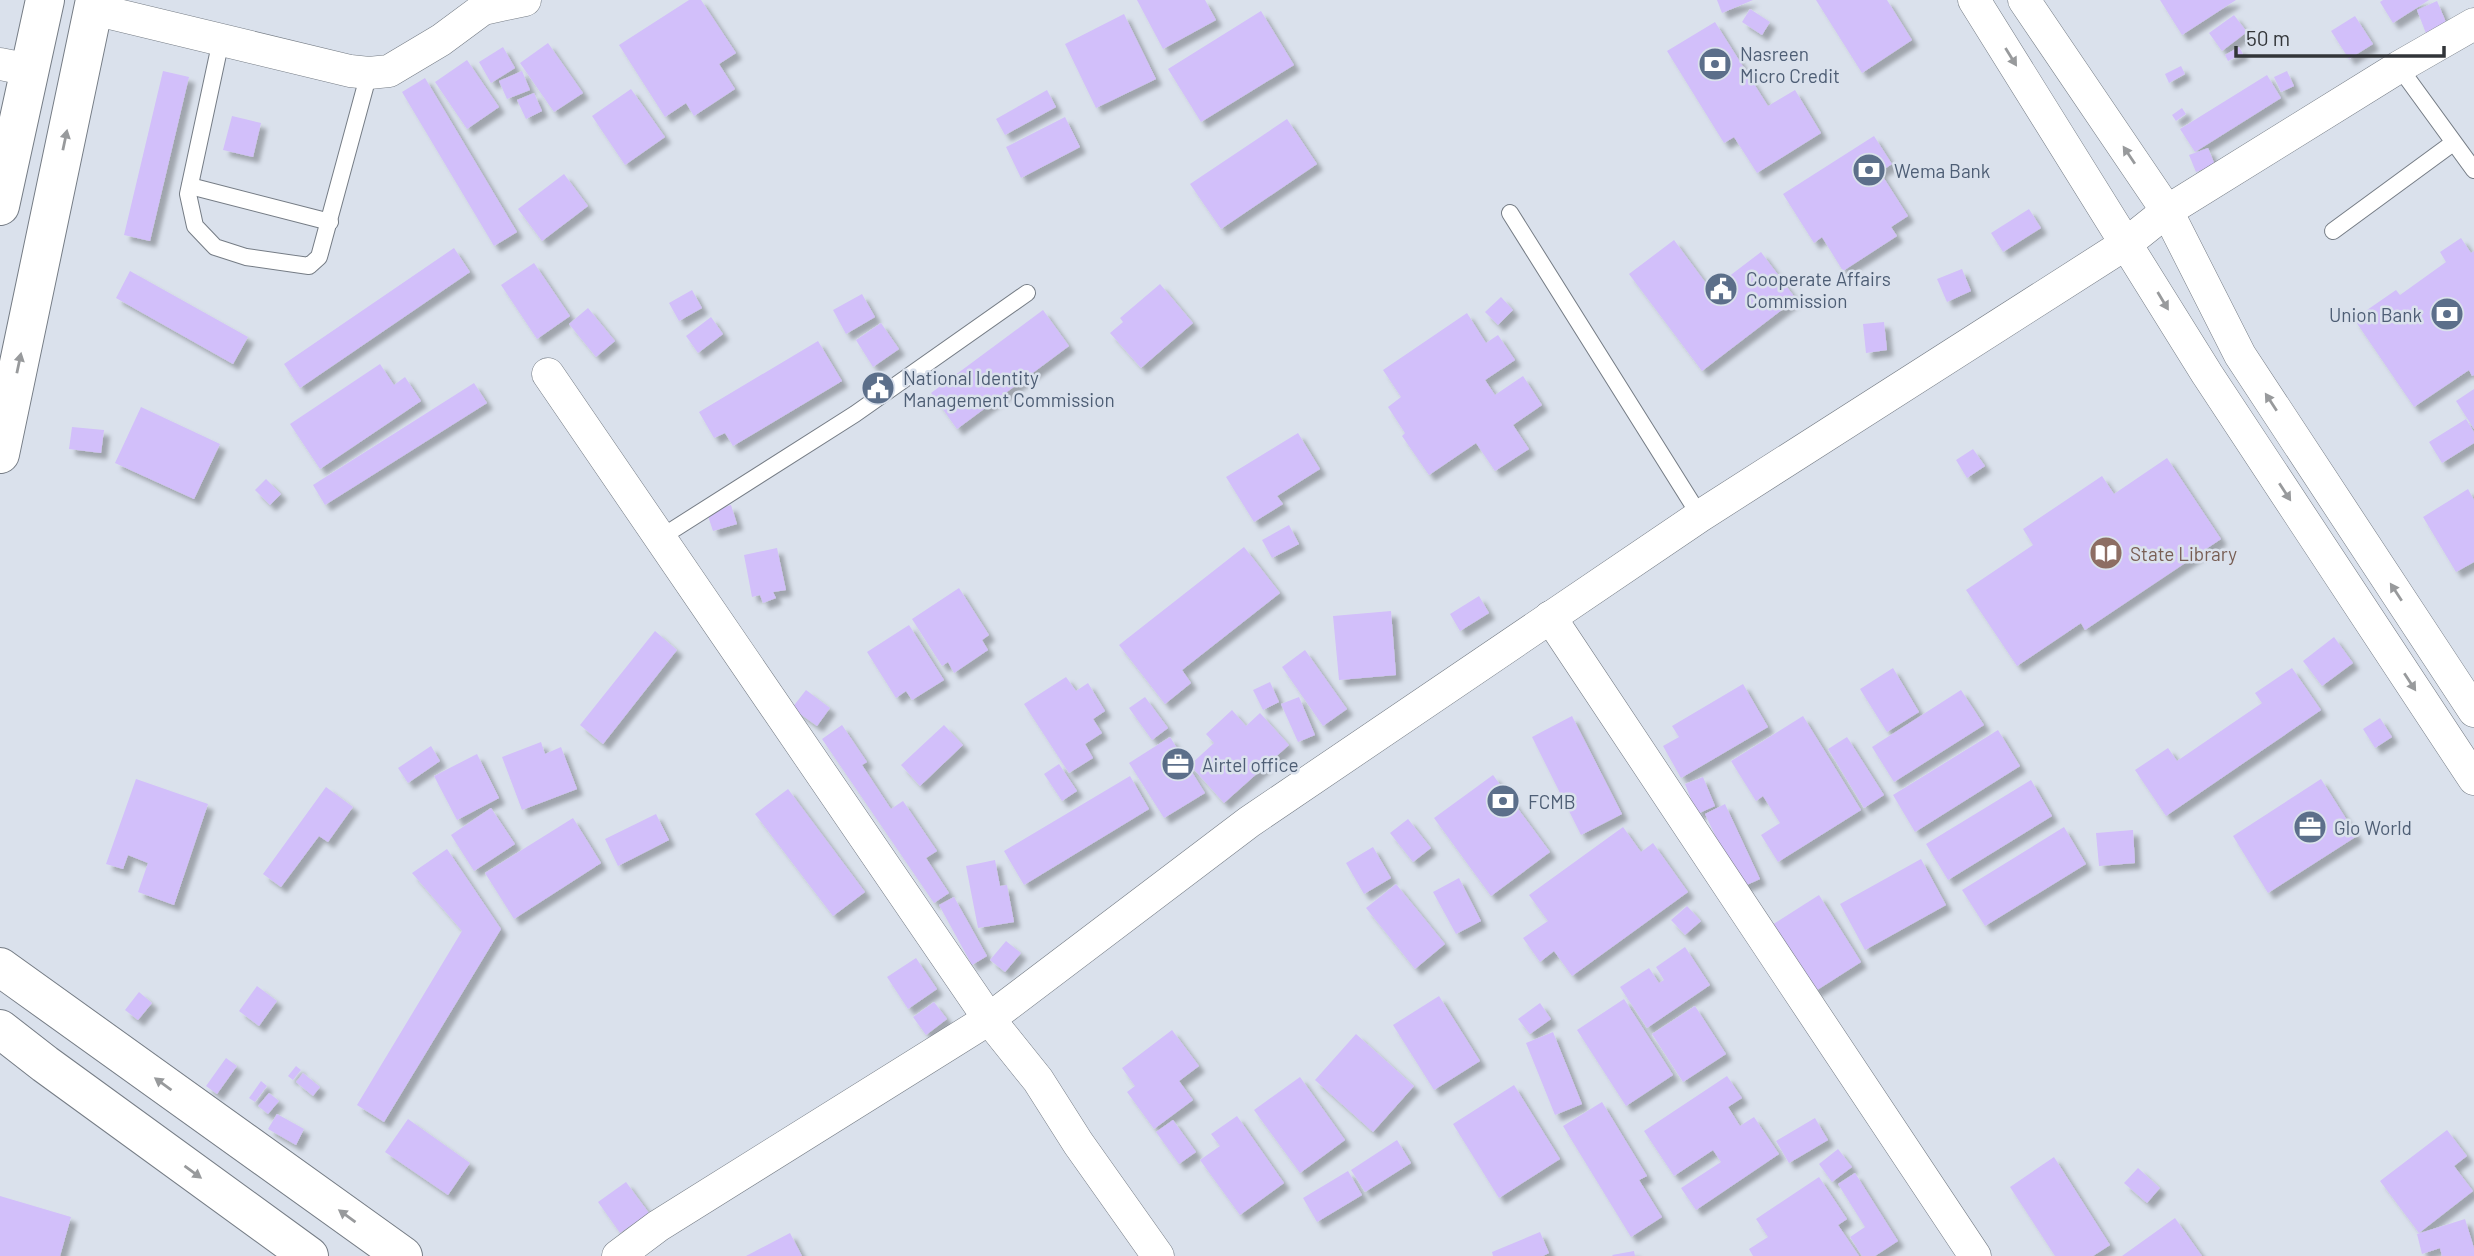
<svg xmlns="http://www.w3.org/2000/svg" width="2474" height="1256" font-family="Barlow,sans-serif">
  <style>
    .building { fill: #d2bffa; filter: url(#shadow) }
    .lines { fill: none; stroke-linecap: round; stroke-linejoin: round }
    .service-casing { stroke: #757c85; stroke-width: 18 }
    .minor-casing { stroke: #757c85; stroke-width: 33 }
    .tertiary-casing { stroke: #757c85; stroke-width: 40 }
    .service { stroke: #fff; stroke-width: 16 }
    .minor { stroke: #fff; stroke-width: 32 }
    .tertiary { stroke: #fff; stroke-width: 38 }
    .oneway { fill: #989a9c }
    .labels { text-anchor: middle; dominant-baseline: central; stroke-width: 5; stroke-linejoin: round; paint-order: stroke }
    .service-label { font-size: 19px; fill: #4e5e75; stroke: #dae1ec; text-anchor: start }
    .education-label { font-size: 19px; fill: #785e54; stroke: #dae1ec; text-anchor: start }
  </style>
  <defs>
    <filter id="shadow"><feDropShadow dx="6" dy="6" stdDeviation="2" flood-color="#0004"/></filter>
  </defs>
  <rect width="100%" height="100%" fill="#dae1ec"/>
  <g class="building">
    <path d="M689 0H701L736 53 719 64 735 89 694 116 686 103 665 117 619 45Z"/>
    <path d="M1137 0H1205L1216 20 1163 49Z"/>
    <path d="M1717 0H1753L1722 13Z"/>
    <path d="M1816 0H1887L1912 40 1862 73Z"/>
    <path d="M2160 0H2236L2182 35Z"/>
    <path d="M2383 0H2429L2393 23 2380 2Z"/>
    <path d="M2437 1 2448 27 2427 36 2417 10Z"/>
    <path d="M1750 9 1770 22 1762 35 1742 22Z"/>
    <path d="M1261 11 1294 65 1201 122 1168 69Z"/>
    <path d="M1124 14 1156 79 1096 108 1065 44Z"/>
    <path d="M2234 15 2247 32 2222 51 2209 33Z"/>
    <path d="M2355 16 2373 44 2349 59 2331 31Z"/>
    <path d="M1715 22 1768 106 1795 90 1821 133 1757 173 1734 137 1724 143 1667 51Z"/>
    <path d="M548 43 583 93 554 112 520 63Z"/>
    <path d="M503 47 515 68 491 83 479 62Z"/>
    <path d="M2239 47 2243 54 2228 61 2225 55Z"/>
    <path d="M467 60 499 107 467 129 435 82Z"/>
    <path d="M2181 66 2185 74 2169 83 2165 74Z"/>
    <path d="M163 71 189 77 150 241 124 235Z"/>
    <path d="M522 71 530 90 507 99 499 81Z"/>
    <path d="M2287 71 2294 86 2281 92 2274 77Z"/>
    <path d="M2267 75 2281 98 2195 152 2180 129Z"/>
    <path d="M425 78 517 232 494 246 402 92Z"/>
    <path d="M631 89 665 137 625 165 592 116Z"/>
    <path d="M1047 90 1056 107 1005 135 996 119Z"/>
    <path d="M534 93 542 111 526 119 517 100Z"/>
    <path d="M2182 108 2186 114 2176 121 2172 115Z"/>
    <path d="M232 116 261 123 253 157 223 150Z"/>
    <path d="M1065 117 1080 147 1021 178 1006 147Z"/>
    <path d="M1287 119 1317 164 1221 229 1190 184Z"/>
    <path d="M1874 136 1892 164 1880 172 1908 216 1891 227 1897 236 1843 271 1822 237 1814 243 1783 194Z"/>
    <path d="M2208 148 2215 165 2196 172 2189 155Z"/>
    <path d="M564 174 588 206 542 241 518 209Z"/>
    <path d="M2029 209 2041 228 2003 252 1991 233Z"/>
    <path d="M2461 238 2471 253 2474 251V375L2472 376 2469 370 2414 407 2354 319 2396 290 2400 295 2446 262 2440 252Z"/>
    <path d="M1674 240 1711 290 1761 252 1796 299 1702 371 1629 274Z"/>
    <path d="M454 248 470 272 300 388 284 364Z"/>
    <path d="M534 263 570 316 537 339 501 285Z"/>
    <path d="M1962 269 1971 291 1947 302 1937 279Z"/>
    <path d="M130 271 248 337 233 364 116 298Z"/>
    <path d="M1160 284 1193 323 1141 368 1110 333 1123 322 1120 318Z"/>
    <path d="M692 290 702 308 679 321 669 303Z"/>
    <path d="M862 294 875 317 846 334 833 310Z"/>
    <path d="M1501 297 1513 310 1498 325 1485 312Z"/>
    <path d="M588 308 615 341 596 357 569 324Z"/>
    <path d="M1043 310 1069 346 957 429 931 393Z"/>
    <path d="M1467 313 1486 343 1498 335 1515 360 1485 380 1495 395 1523 376 1542 405 1513 425 1529 449 1495 471 1476 443 1429 475 1402 436 1405 433 1388 407 1401 397 1383 370Z"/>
    <path d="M711 317 723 334 698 353 686 336Z"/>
    <path d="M1884 322 1887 350 1866 353 1863 324Z"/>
    <path d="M881 323 899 349 873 367 856 340Z"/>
    <path d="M818 341 842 381 733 446 725 433 714 438 699 412Z"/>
    <path d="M380 364 394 385 405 377 421 401 320 469 290 424Z"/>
    <path d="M474 383 487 403 325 505 313 485Z"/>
    <path d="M2474 389V429L2456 401Z"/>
    <path d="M141 407 220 444 194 499 115 463Z"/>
    <path d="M2466 419 2474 432V443L2442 463 2429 442Z"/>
    <path d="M72 427 104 430 101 453 69 449Z"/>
    <path d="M1298 433 1320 469 1277 496 1283 504 1254 522 1226 477Z"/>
    <path d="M1973 449 1985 466 1967 478 1956 460Z"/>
    <path d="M2167 458 2221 539 2085 630 2081 623 2017 666 1966 590 2033 545 2023 529 2102 476 2114 494Z"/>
    <path d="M266 479 281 494 270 505 255 490Z"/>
    <path d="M2468 489 2474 500V562L2456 572 2423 517Z"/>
    <path d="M731 505 737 524 713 531 707 513Z"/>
    <path d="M1289 525 1299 544 1272 558 1262 540Z"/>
    <path d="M1244 547 1280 593 1182 670 1191 683 1165 704 1119 645Z"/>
    <path d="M777 548 786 590 773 592 776 598 763 603 760 595 752 597 744 555Z"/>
    <path d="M959 588 989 635 982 640 988 650 954 673 948 662 942 666 912 619Z"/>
    <path d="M1479 596 1489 613 1460 631 1450 614Z"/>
    <path d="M1391 611 1396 675 1339 680 1333 616Z"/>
    <path d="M909 625 944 680 912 700 906 691 896 698 867 652Z"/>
    <path d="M655 631 677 650 603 744 580 725Z"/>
    <path d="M2334 637 2353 663 2322 686 2303 661Z"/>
    <path d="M1305 650 1347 709 1323 726 1282 667Z"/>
    <path d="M1893 668 1919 712 1887 732 1860 689Z"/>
    <path d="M2292 668 2321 710 2166 816 2135 770 2168 748 2177 761 2262 703 2255 693Z"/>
    <path d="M1066 677 1076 691 1088 683 1105 711 1093 719 1102 733 1085 744 1093 758 1069 773 1024 704Z"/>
    <path d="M1270 682 1279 702 1263 710 1253 690Z"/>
    <path d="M1743 684 1768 727 1681 778 1663 746 1679 737 1672 726Z"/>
    <path d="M806 690 830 708 817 726 792 708Z"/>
    <path d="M1961 690 1984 725 1894 782 1872 747Z"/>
    <path d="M1145 697 1168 728 1152 740 1129 708Z"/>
    <path d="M1299 697 1315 735 1298 742 1281 704Z"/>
    <path d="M1232 710 1246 726 1260 713 1289 745 1224 803 1190 765 1214 743 1206 734Z"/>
    <path d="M1572 716 1622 814 1581 835 1532 737Z"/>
    <path d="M1803 716 1861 810 1778 862 1761 835 1780 823 1763 796 1756 801 1731 761Z"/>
    <path d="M2380 718 2392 737 2375 748 2363 729Z"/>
    <path d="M842 725 867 762 862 765 891 809 903 801 937 851 926 858 949 893 934 903 822 739Z"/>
    <path d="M944 725 963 745 920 786 901 765Z"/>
    <path d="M1998 730 2020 766 1915 832 1893 795Z"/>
    <path d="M1170 737 1205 793 1164 818 1129 763Z"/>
    <path d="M1847 737 1884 795 1864 808 1828 749Z"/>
    <path d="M541 742 545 754 561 747 577 789 522 810 502 757Z"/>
    <path d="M431 746 440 761 408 783 398 768Z"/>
    <path d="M477 754 499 798 457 820 434 776Z"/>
    <path d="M1059 764 1077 791 1062 801 1044 774Z"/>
    <path d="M1493 775 1550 852 1491 896 1434 818Z"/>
    <path d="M1130 776 1149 809 1024 885 1004 851Z"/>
    <path d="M1703 777 1715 806 1697 814 1685 784Z"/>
    <path d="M136 779 208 804 174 905 138 892 148 863 128 855 123 869 106 864Z"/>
    <path d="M2321 779 2357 836 2268 893 2233 836Z"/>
    <path d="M2031 780 2052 816 1948 880 1926 844Z"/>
    <path d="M326 787 353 807 328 842 319 836 281 887 263 874Z"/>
    <path d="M788 789 865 892 833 916 755 814Z"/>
    <path d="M1725 804 1760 879 1740 888 1705 814Z"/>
    <path d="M491 808 515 844 474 871 451 835Z"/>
    <path d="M656 814 669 840 618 866 605 839Z"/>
    <path d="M573 818 601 863 514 919 485 873Z"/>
    <path d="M1408 819 1431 848 1413 862 1390 833Z"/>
    <path d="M1623 827 1641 852 1653 843 1688 892 1572 976 1554 951 1540 962 1523 938 1548 921 1529 895Z"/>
    <path d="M2064 827 2086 864 1985 926 1962 890Z"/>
    <path d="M2133 830 2135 863 2099 866 2096 833Z"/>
    <path d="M1373 847 1391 878 1364 894 1346 863Z"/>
    <path d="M447 849 501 929 384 1122 357 1105 462 931 412 873Z"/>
    <path d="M1921 859 1946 905 1865 950 1840 904Z"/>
    <path d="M995 860 1000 886 1007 885 1014 922 978 928 966 866Z"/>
    <path d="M1459 878 1481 921 1456 934 1433 892Z"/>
    <path d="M1396 884 1445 944 1415 969 1366 908Z"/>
    <path d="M1819 895 1861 962 1814 992 1772 925Z"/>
    <path d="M954 897 987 956 972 965 939 905Z"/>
    <path d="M1687 906 1701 921 1685 935 1671 920Z"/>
    <path d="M1006 941 1021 953 1005 972 990 960Z"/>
    <path d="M1685 947 1710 985 1647 1028 1620 987 1649 968 1659 983 1664 980 1656 967Z"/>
    <path d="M916 958 937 989 908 1009 887 977Z"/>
    <path d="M257 986 277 1001 259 1026 239 1011Z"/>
    <path d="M139 992 152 1003 138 1020 125 1010Z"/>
    <path d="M1439 996 1480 1061 1434 1090 1393 1025Z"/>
    <path d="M1624 999 1673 1075 1626 1106 1577 1030Z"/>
    <path d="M934 1002 947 1019 926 1035 913 1017Z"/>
    <path d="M1540 1003 1551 1019 1530 1034 1518 1019Z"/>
    <path d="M1695 1006 1726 1054 1683 1082 1652 1034Z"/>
    <path d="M1172 1030 1199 1066 1179 1081 1193 1100 1154 1129 1127 1092 1135 1086 1122 1068Z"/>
    <path d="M1553 1032 1582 1104 1555 1115 1526 1043Z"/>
    <path d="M1356 1034 1414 1086 1373 1132 1315 1080Z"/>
    <path d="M226 1058 237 1066 217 1094 206 1086Z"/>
    <path d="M296 1066 301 1070 293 1080 288 1076Z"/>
    <path d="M303 1073 320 1087 313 1096 296 1082Z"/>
    <path d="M1727 1076 1742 1098 1728 1107 1740 1126 1754 1117 1779 1154 1696 1210 1681 1188 1721 1162 1713 1150 1674 1176 1644 1131Z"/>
    <path d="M1300 1077 1345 1140 1300 1173 1254 1110Z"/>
    <path d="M261 1081 267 1086 255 1102 249 1098Z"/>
    <path d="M1514 1085 1560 1159 1499 1198 1453 1124Z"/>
    <path d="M269 1093 279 1101 268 1114 258 1106Z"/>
    <path d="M1602 1102 1647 1176 1639 1180 1662 1217 1631 1237 1563 1126Z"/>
    <path d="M277 1114 304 1129 296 1145 268 1129Z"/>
    <path d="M1237 1116 1284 1183 1240 1215 1200 1160 1220 1146 1211 1134Z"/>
    <path d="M1815 1118 1828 1140 1789 1163 1776 1141Z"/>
    <path d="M408 1119 470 1163 448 1195 385 1152Z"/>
    <path d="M1173 1120 1196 1152 1179 1164 1156 1132Z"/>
    <path d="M2447 1130 2467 1156 2454 1166 2473 1191 2419 1233 2380 1181Z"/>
    <path d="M1397 1140 1411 1163 1365 1192 1351 1170Z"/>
    <path d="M1838 1149 1852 1167 1832 1182 1819 1164Z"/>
    <path d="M2054 1157 2110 1245 2093 1256H2055L2010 1187Z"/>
    <path d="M2138 1168 2160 1188 2147 1203 2124 1183Z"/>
    <path d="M1348 1171 1362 1195 1317 1222 1303 1198Z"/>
    <path d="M1855 1173 1898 1241 1875 1256H1862L1850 1237 1865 1227 1838 1184Z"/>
    <path d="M1819 1177 1847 1219 1838 1225 1859 1256H1753L1749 1249 1768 1237 1756 1219Z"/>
    <path d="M626 1182 649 1213 620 1233 598 1202Z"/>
    <path d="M0 1196 71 1217 60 1256H0Z"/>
    <path d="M2175 1218 2202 1256H2122Z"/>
    <path d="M2465 1219 2474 1248V1256H2442L2440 1248 2422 1254 2417 1234Z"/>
    <path d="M1540 1232 1549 1253 1543 1256H1493L1492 1252Z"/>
    <path d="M790 1233 802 1256H746Z"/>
    <path d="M1634 1251 1635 1256H1613L1612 1255Z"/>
  </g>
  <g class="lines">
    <defs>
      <g id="service">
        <path d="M221 40 188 194 195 226 215 247 246 257 309 266 319 257 369 73"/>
        <path d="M2399 67 2474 170"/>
        <path d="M190 186 330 222"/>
        <path d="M1510 213 1700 516"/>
        <path d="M2333 231 2453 143"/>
        <path d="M660 538 855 414 1027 293"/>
      </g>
      <g id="minor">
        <path d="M1974 0 2207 374 2474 779"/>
        <path d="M2024 0 2167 211 2240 355 2474 711"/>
        <path d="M93 9 350 71 369 73 389 71 441 40 483 9 525 0"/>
        <path d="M0 64 30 70"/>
        <path d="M548 374 989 1019 1038 1080 1078 1143 1158 1256"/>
        <path d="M1550 617 1975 1256"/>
        <path d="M618 1256 658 1226 989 1019 1249 822 1700 516 2127 243 2167 211 2399 67 2474 24"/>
      </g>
      <g id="tertiary">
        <path d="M0 206 45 0"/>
        <path d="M0 454 95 0"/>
        <path d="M0 967 403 1256"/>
        <path d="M0 1029 45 1064 309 1256"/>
      </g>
    </defs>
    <use href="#service" class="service-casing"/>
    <use href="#minor" class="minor-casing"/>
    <use href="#tertiary" class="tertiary-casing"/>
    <use href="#service" class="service"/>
    <use href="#minor" class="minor"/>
    <use href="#tertiary" class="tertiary"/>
  </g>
  <defs><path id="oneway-solid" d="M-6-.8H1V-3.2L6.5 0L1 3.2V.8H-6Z" transform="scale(1.75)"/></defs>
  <g class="oneway">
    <use href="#oneway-solid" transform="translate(2011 57) rotate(58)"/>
    <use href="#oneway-solid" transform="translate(65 140) rotate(-78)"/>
    <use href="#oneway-solid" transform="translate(2129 155) rotate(-124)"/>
    <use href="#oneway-solid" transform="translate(2163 301) rotate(59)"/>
    <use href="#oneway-solid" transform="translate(19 363) rotate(-78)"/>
    <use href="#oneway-solid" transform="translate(2271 402) rotate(-123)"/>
    <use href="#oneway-solid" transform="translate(2285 492) rotate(57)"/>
    <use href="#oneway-solid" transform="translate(2396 592) rotate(-123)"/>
    <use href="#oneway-solid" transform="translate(2410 682) rotate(57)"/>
    <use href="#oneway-solid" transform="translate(163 1084) rotate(-144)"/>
    <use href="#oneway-solid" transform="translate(193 1172) rotate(36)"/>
    <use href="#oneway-solid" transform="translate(347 1216) rotate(-144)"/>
  </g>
  <defs>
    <symbol id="bank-disc" viewBox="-11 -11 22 22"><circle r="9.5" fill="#5c6f8a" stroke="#dae1ec"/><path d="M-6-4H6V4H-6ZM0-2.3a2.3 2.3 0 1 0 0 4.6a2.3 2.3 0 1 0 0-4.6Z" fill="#fff"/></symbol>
    <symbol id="civic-disc" viewBox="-11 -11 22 22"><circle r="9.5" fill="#5c6f8a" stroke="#dae1ec"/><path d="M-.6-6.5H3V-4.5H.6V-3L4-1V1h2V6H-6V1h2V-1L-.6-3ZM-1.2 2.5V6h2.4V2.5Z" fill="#fff"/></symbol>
    <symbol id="library-disc" viewBox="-11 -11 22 22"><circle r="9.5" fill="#8d6e63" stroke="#dae1ec"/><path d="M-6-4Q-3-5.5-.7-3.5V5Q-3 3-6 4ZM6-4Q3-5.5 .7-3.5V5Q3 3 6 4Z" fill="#fff"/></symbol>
    <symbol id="office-disc" viewBox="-11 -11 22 22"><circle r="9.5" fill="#5c6f8a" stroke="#dae1ec"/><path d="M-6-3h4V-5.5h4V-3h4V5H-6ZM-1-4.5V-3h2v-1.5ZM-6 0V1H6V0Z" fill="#fff"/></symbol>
  </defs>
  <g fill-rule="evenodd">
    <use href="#bank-disc" x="1696" y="45" width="38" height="38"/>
    <use href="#bank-disc" x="1850" y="151" width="38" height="38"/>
    <use href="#civic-disc" x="1702" y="270" width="38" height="38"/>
    <use href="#bank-disc" x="2428" y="295" width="38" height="38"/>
    <use href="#civic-disc" x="859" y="369" width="38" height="38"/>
    <use href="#library-disc" x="2087" y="534" width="38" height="38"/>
    <use href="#office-disc" x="1159" y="745" width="38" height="38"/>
    <use href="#bank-disc" x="1484" y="782" width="38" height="38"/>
    <use href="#office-disc" x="2291" y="808" width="38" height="38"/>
  </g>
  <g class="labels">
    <g class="service-label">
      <text x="1740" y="53">Nasreen<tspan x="1740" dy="22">Micro Credit</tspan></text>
      <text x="1894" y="170">Wema Bank</text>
      <text x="1746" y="278">Cooperate Affairs<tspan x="1746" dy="22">Commission</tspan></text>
      <text x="2422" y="314" text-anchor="end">Union Bank</text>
      <text x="903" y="377">National Identity<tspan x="903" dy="22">Management Commission</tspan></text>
      <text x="1202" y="764">Airtel office</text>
      <text x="1528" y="801">FCMB</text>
      <text x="2334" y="827">Glo World</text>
    </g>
    <g class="education-label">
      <text x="2130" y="553">State Library</text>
    </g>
  </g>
  <path d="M2236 46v10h208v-10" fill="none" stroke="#323539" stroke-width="3.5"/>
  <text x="2246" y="46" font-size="21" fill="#323539" stroke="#dae1ec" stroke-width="5" paint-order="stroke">50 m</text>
</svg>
